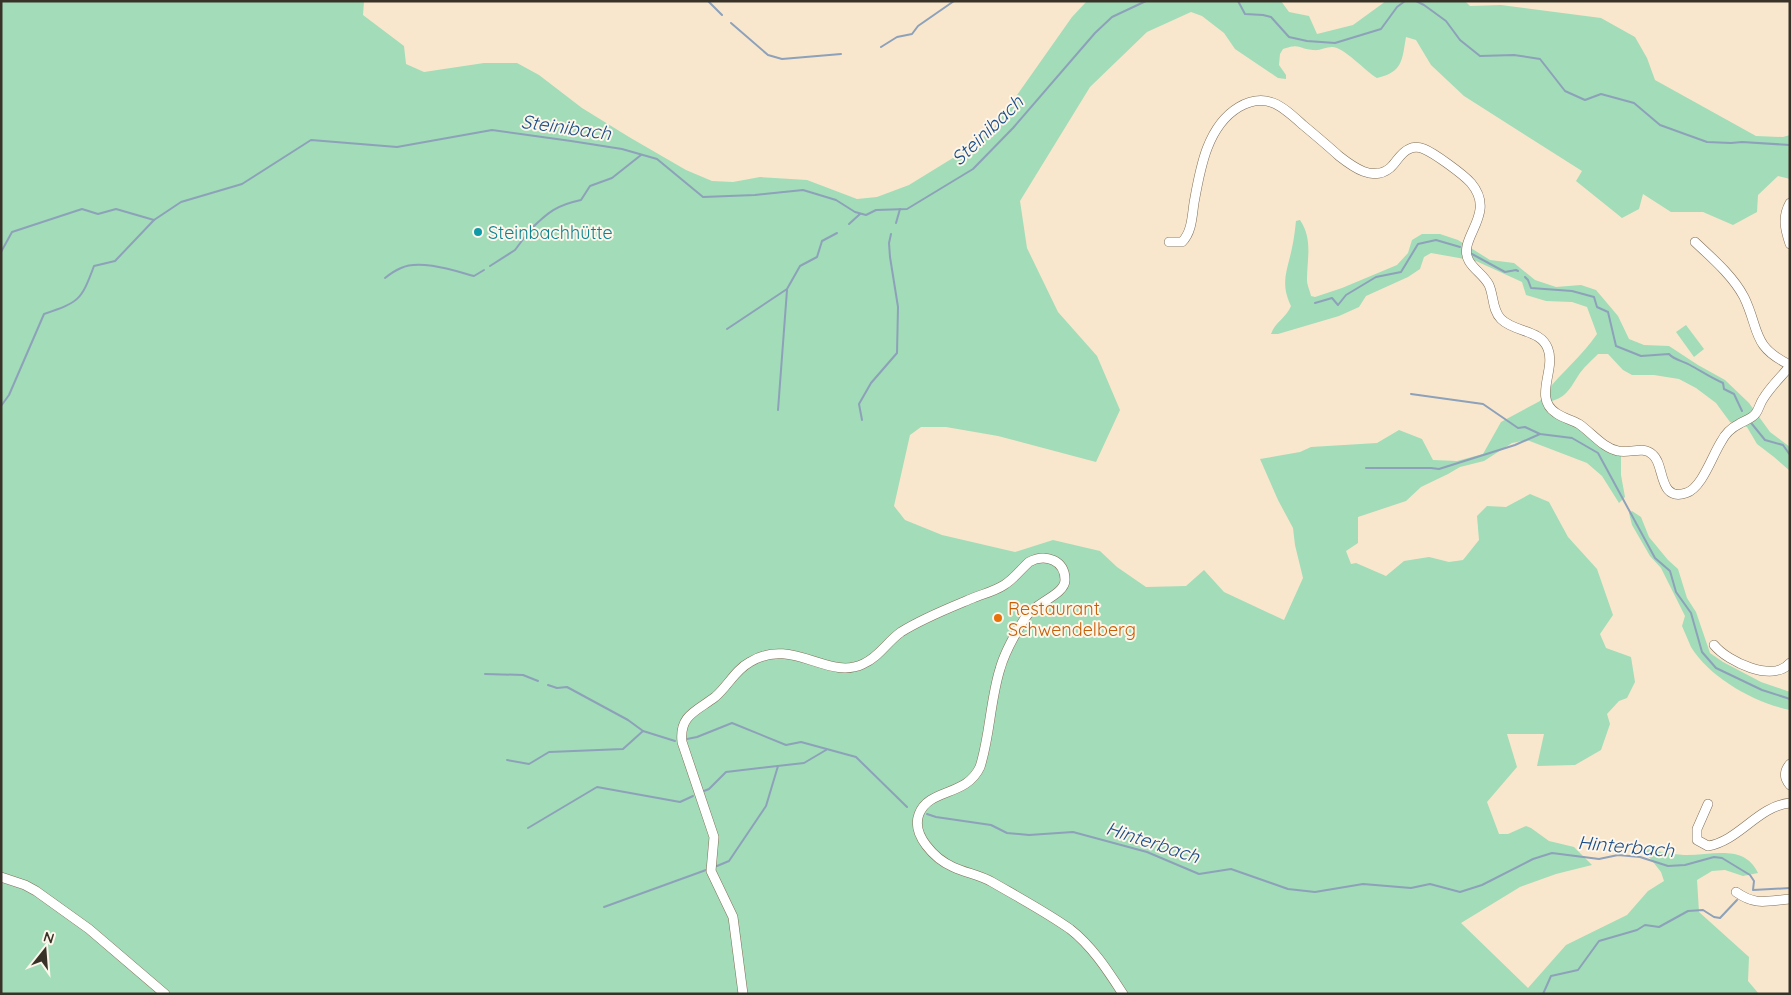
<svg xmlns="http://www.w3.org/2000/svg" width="1791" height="995" font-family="Quicksand,sans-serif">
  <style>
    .green { fill: #a3dcb8 }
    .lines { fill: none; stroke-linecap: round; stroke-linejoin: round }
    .stream { stroke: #8da1ba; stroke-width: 2 }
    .minor-casing { stroke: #7f6f58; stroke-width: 10 }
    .minor { stroke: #fff; stroke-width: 9 }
    .culture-dot { fill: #0f9aa8; stroke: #fdf6eb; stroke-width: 2 }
    .food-dot { fill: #e8710a; stroke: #fdf6eb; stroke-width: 2 }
    .labels { text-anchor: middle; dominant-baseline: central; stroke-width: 4; stroke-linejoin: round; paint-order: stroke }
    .culture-label { font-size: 18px; fill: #0d838f; stroke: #fdf6eb; text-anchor: start }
    .food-label { font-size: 18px; fill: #c56008; stroke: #fdf6eb; text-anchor: start }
    .water-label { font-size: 19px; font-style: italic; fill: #1a4d87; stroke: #fdf6eb }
  </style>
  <rect width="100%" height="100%" fill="#f8e7cd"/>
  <g class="green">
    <path d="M1 1H364L363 15 404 46 406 64 424 72 484 63H517L539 75 582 108 629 137 686 170 712 181 733 182 760 177 807 180 857 199 877 197 909 185 974 145 993 129 1072 17 1087 1H1281L1289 12 1309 16 1317 34 1353 25 1386 1H1465L1470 6 1501 5 1601 18 1635 37 1647 58 1655 80 1756 136 1783 137 1790 135V179L1778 176 1758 195 1757 212 1733 225 1703 212H1671L1643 194 1639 209 1622 218 1576 181 1582 171 1464 96 1431 65 1416 40 1406 37C1402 60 1403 72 1377 78 1365 71 1344 47 1332 47 1326 47 1319 51 1313 50 1297 49 1302 43 1283 49L1280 54 1279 65 1286 75V79L1278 78 1235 49 1224 33 1202 16 1191 12 1147 32 1090 87 1020 201 1027 248 1058 312 1097 356 1120 410 1096 462 998 436 946 427H921L910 435 894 506 905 520 942 535 1015 552 1053 540 1100 551 1117 567 1146 587 1186 586 1204 570 1224 592 1284 620 1303 578 1295 545 1293 528 1278 500 1260 459 1300 452 1311 447 1377 443 1399 430 1422 439 1433 460 1457 461 1483 454 1501 422 1540 401 1543 396 1545 403 1621 454V475L1625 497 1619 503 1602 476 1587 463 1527 440 1512 443 1484 461 1460 467 1448 474 1421 487 1406 501 1358 517V543L1346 551 1351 564 1356 563 1386 576 1404 561 1429 557 1449 562 1463 560 1479 540 1477 516 1487 506 1506 507 1530 494 1549 502 1568 537 1597 569 1613 615 1600 634 1606 648 1631 657 1635 682 1627 698 1619 701 1607 714 1610 724 1601 750 1575 765 1537 766 1544 734H1507L1517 767 1487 802 1499 834H1508L1526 826 1531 828 1549 841 1574 847 1592 865 1556 874 1520 887 1461 923 1528 988 1566 945 1627 915 1648 891 1664 881 1661 872 1642 848C1656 851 1670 854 1684 855 1711 856 1744 843 1758 873L1743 876 1725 870 1712 871 1697 880 1699 912 1749 957 1748 981 1759 994H1Z"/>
    <path d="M1300 220C1313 239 1307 259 1307 280 1307 285 1310 291 1311 296L1315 297 1342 288 1397 265 1408 253 1412 240 1422 234H1440L1458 240 1490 260 1514 263 1535 280 1556 287 1581 285 1596 290 1618 316 1629 339 1644 345 1669 346 1698 365 1725 380 1749 403 1770 432 1790 447V471L1774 457 1757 444 1747 427 1730 422 1716 403 1696 388 1679 379 1654 375H1632L1623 370 1608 354H1598C1591 361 1583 368 1578 376 1569 390 1566 398 1548 402L1546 392C1562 372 1582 356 1597 334L1587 307 1572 302 1546 301 1526 295 1522 282 1476 261 1431 253 1424 257 1420 269 1408 277 1366 296 1359 307 1339 316 1278 334H1271C1275 322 1287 317 1291 306 1280 283 1287 272 1292 248 1294 239 1295 230 1296 221Z"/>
    <path d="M1686 325 1704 349 1694 357 1676 332Z"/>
    <path d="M1632 511 1641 517 1649 537 1668 560 1678 569 1687 598 1696 612 1710 653 1723 662 1761 682 1790 692V710C1755 703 1710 678 1691 647 1688 640 1685 633 1682 626L1685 616 1661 568 1650 556 1632 525 1629 513Z"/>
  </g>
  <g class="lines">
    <g class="stream">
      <path d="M708 1 722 15"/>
      <path d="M1238 1 1245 14 1263 15 1271 17 1289 37 1307 41 1335 43 1381 29 1397 7 1405 1"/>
      <path d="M1416 1 1424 5 1446 21 1460 40 1480 56 1514 55 1540 59 1565 91 1585 100 1601 94 1634 103 1660 125 1707 142 1731 143 1742 142 1790 145"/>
      <path d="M731 23 768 55 782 59 841 54"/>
      <path d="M881 47 897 37 912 34 918 26 954 1"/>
      <path d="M896 223 900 209"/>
      <path d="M849 224 860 214"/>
      <path d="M530 230C548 212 557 205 581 200L590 186 612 178 641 155"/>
      <path d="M1 252 12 232 82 209 98 214 116 209 154 220"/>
      <path d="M1472 254 1505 272 1516 270 1518 271"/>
      <path d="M490 266 515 250 527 234"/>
      <path d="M1525 277 1528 280 1531 288 1572 291 1594 297 1597 307 1608 312 1616 346 1641 356 1669 354C1674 360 1683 361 1690 365 1701 371 1711 378 1723 383L1724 389 1734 394 1742 411"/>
      <path d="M385 278C390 274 396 270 401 268 420 259 455 271 474 276L484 270"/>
      <path d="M1315 303 1332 298 1338 305 1346 295 1376 277 1401 272 1418 244 1436 240 1460 247"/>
      <path d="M727 329 787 289 800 266 817 257 822 241 837 233"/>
      <path d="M1411 394 1483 404 1518 428 1525 427 1540 434 1572 438 1598 453 1655 558 1670 571 1676 592 1691 613 1702 652 1716 668 1762 690 1790 699"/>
      <path d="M1 406 9 395 44 314C79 302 81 301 94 266L115 261 154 220 181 202 242 184 311 140 397 147 492 130 571 141 622 149 657 159 703 197 755 195 803 190 836 200 855 212 866 215 876 210 907 209 973 169 1013 128 1095 33 1112 17 1146 1"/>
      <path d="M778 410 787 290"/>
      <path d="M862 420 859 404 871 383 897 353 898 307 890 257 889 243 891 234"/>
      <path d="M1752 424 1765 440 1783 445 1790 455"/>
      <path d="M1366 468H1431L1439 469 1515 445 1540 434"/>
      <path d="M485 674 523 675 538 681"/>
      <path d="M548 685 557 688 567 687 628 720 643 731 675 741"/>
      <path d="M687 739 697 737 732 723 786 745 801 742 856 757 907 807"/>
      <path d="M507 760 529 764 549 752 623 749 643 731"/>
      <path d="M704 791 709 789 726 772 804 763 826 750"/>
      <path d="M927 814 936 817 991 825 1007 833 1029 835 1073 832 1147 852 1199 874 1231 869 1288 889 1315 892 1363 884 1411 888 1430 884 1460 892 1482 885 1533 859 1552 853 1599 859 1618 855 1640 857 1668 866 1685 865 1714 857 1722 858 1750 875 1754 881 1753 890 1790 888"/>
      <path d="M528 828 597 787 680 802 693 796"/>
      <path d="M717 866 729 861 766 806 778 766"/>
      <path d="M604 907 706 870"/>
      <path d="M1543 994 1551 976 1578 970 1599 941 1637 930 1645 925 1659 927 1688 911 1703 910 1714 917 1720 918 1737 900"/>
    </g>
    <defs>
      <g id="minor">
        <path d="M1790 203C1782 217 1785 229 1790 244"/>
        <path d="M1169 242H1182C1192 232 1192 216 1194 203 1200 169 1207 126 1239 107 1267 91 1283 107 1303 125 1315 135 1327 145 1339 156 1353 167 1373 182 1390 168 1397 162 1400 153 1409 149 1413 147 1419 147 1424 149 1434 153 1463 174 1471 183 1498 215 1456 238 1469 261 1474 270 1484 275 1489 285 1494 296 1492 310 1501 319 1515 333 1541 329 1548 349 1556 370 1533 398 1556 413 1563 418 1572 420 1579 424 1592 433 1603 448 1618 451 1630 454 1643 445 1653 455 1665 465 1658 502 1686 493 1702 488 1712 456 1721 442 1725 434 1731 428 1739 424 1745 420 1752 419 1756 413 1759 409 1760 403 1763 399 1770 387 1781 377 1790 366"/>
        <path d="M1695 242C1712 258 1733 276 1744 297 1760 330 1751 346 1790 365"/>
        <path d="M1714 645C1728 662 1773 683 1790 663"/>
        <path d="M1790 764C1784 771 1784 778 1790 785"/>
        <path d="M1708 804 1697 829V840L1708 846C1739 841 1758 806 1790 803"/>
        <path d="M1 877 25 885 36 891 89 929 165 994"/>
        <path d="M1736 892C1756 906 1766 901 1790 899"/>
        <path d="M743 994 733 917 711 871 714 837 682 742C679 715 697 711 715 697 728 686 735 670 750 662 792 636 828 681 863 664 879 657 887 642 901 632 923 618 949 608 973 598 983 594 995 591 1004 585 1014 579 1021 569 1029 562 1045 553 1065 560 1065 580 1065 595 1034 603 1025 618 1015 634 1005 651 1000 669 990 701 990 736 980 767 966 797 929 788 919 814 911 835 935 859 953 867 966 873 980 875 992 882 1018 897 1046 912 1070 929 1092 946 1108 971 1123 994"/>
      </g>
    </defs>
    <use href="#minor" class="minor-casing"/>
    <use href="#minor" class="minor"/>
  </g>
  <circle class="culture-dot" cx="478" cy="232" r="5"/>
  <circle class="food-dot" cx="998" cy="618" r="5"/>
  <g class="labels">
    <g class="culture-label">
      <text x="488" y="232">Steinbachhütte</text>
    </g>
    <g class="food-label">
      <text x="1008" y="608">Restaurant<tspan x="1008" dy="21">Schwendelberg</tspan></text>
    </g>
    <g class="water-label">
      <text transform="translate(566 127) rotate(8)">Steinibach</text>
      <text transform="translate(987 130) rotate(-44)">Steinibach</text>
      <text transform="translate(1153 842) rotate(18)">Hinterbach</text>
      <text transform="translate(1626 846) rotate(5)">Hinterbach</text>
    </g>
  </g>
  <rect width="1791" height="995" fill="none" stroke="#393228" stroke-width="5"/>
  <g transform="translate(45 950) rotate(17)" stroke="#fdf6eb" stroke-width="4" paint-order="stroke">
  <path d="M0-4L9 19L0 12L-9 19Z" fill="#393228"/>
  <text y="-8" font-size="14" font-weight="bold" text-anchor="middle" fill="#393228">N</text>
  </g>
</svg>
